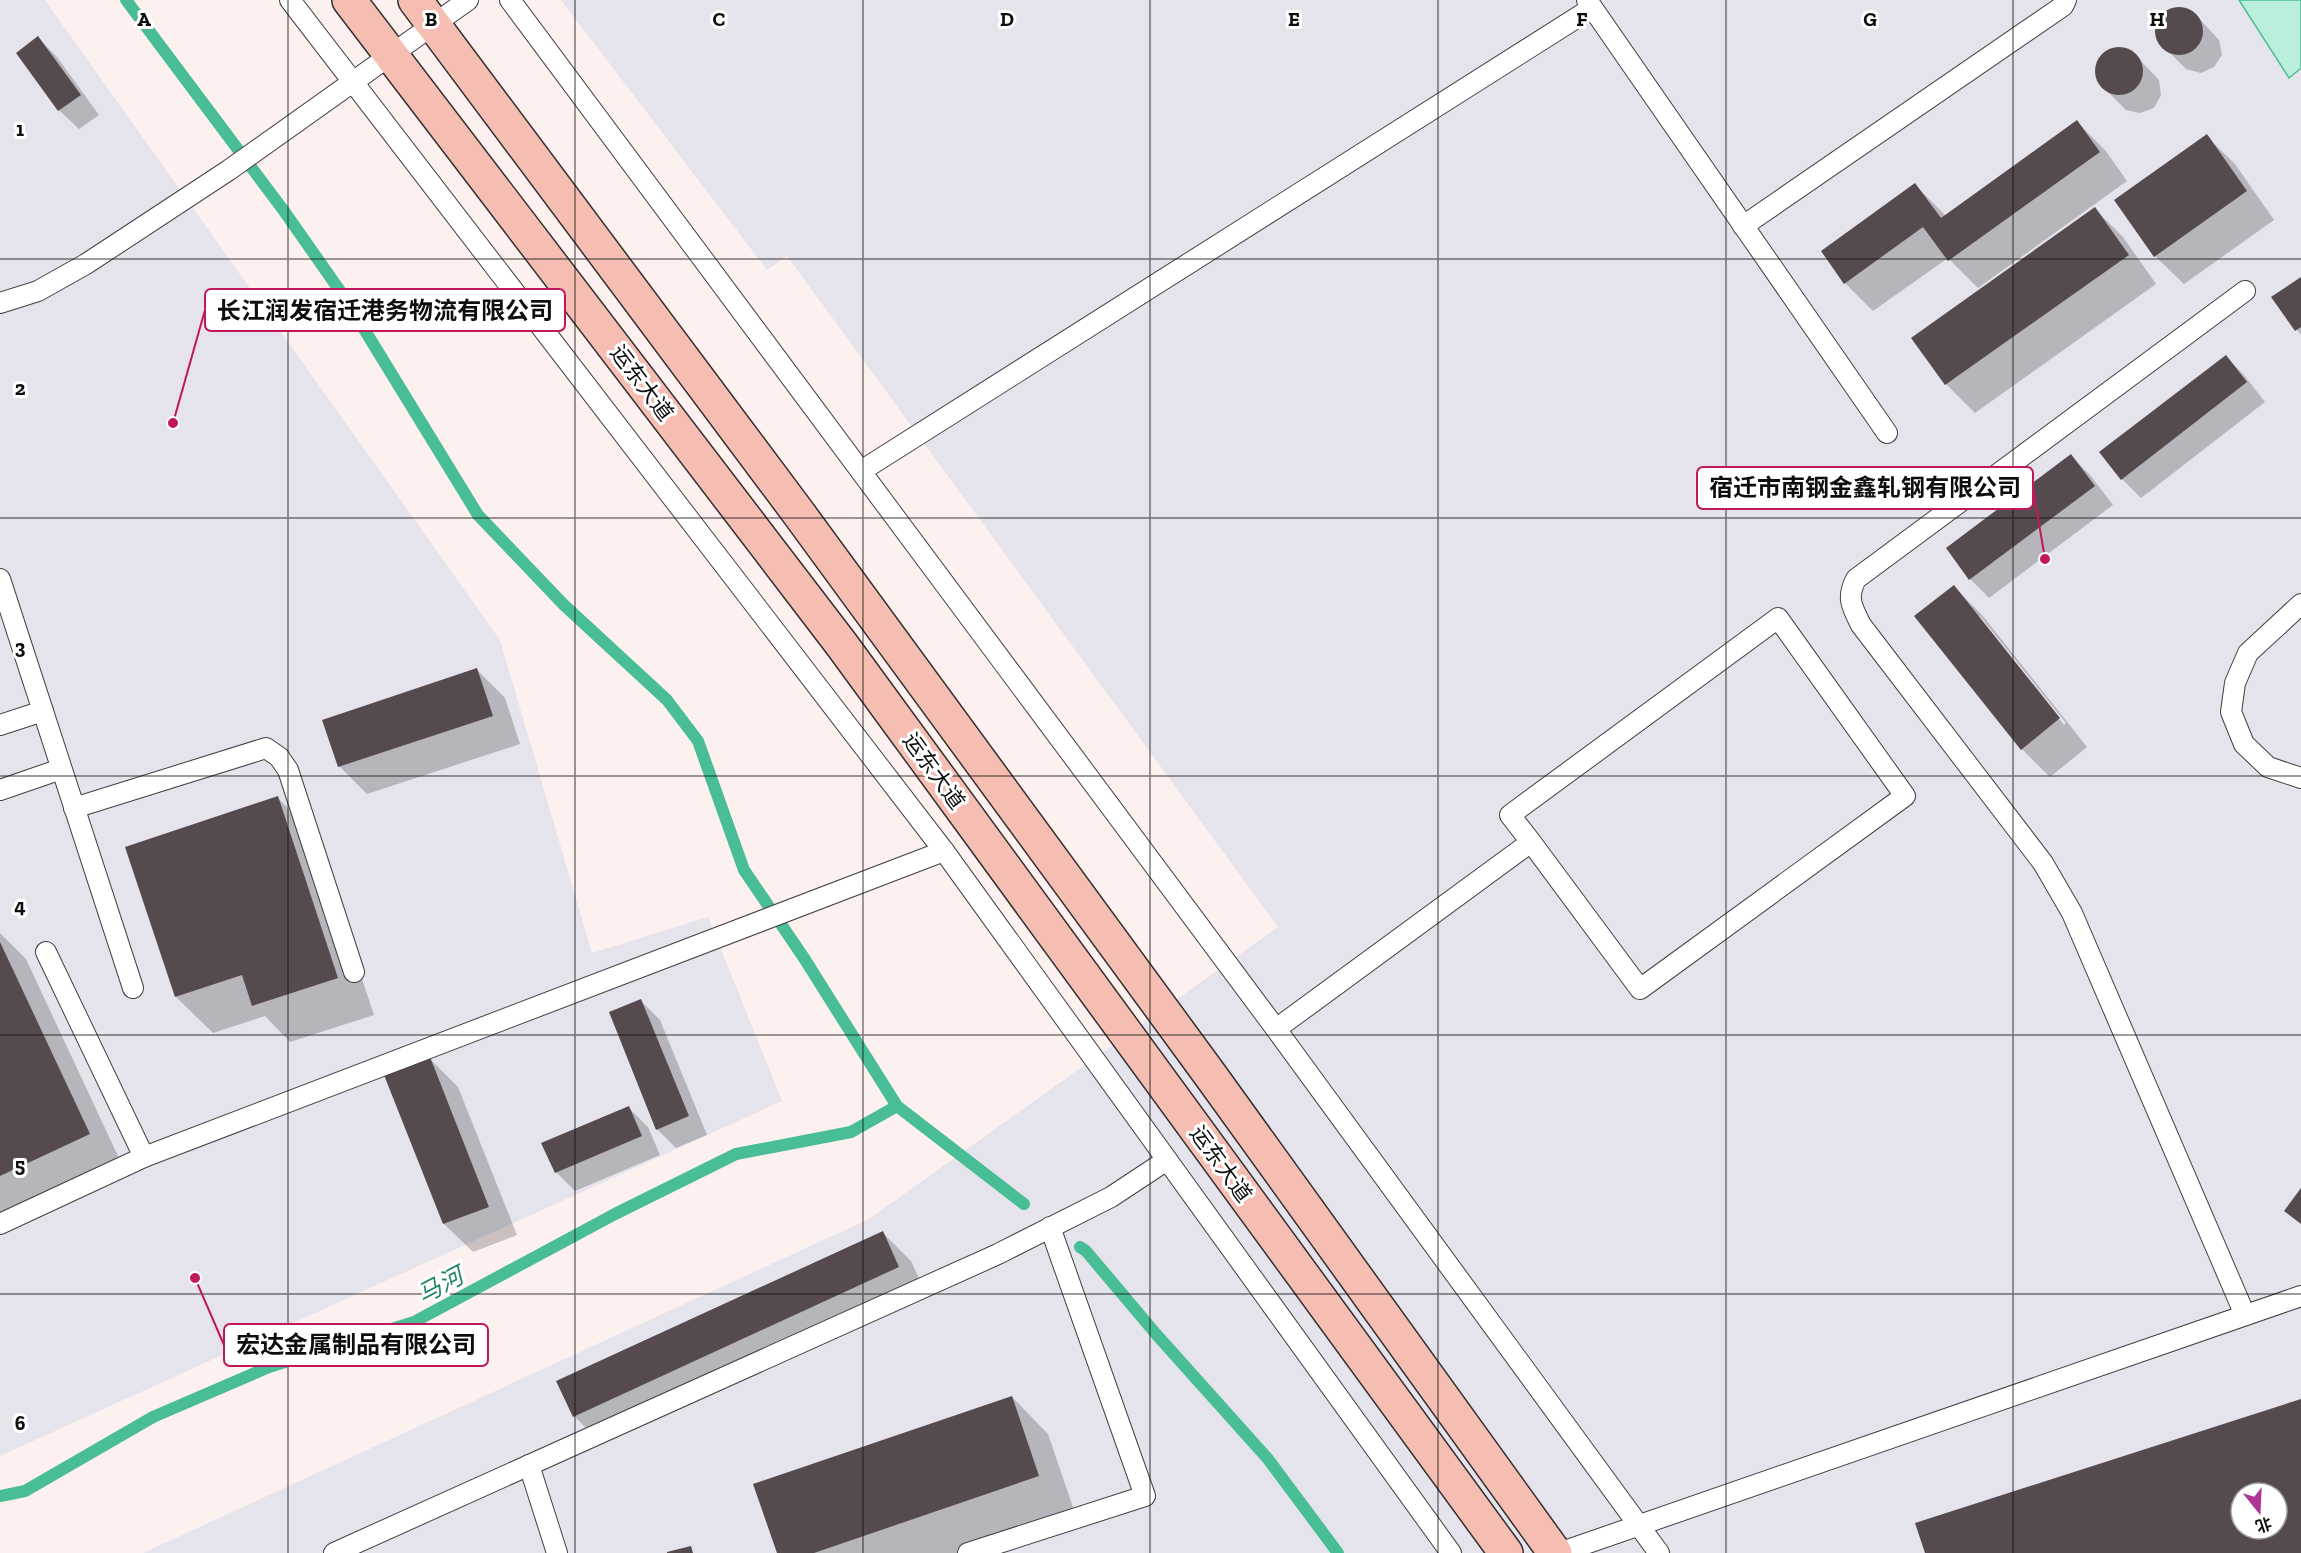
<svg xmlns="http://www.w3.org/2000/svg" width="2301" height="1553" font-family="'Zilla Slab','Noto Sans SC',serif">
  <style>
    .industrial { fill: #e5e3eb; fill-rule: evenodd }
    .water { fill: #baefdc; stroke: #49be96; stroke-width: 1.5 }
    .shadow { fill: #0003; fill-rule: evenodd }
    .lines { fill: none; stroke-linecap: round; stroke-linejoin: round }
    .stream { stroke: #49be96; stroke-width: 12 }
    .building { fill: #554b4f; fill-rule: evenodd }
    .service-casing { stroke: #414141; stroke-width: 22 }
    .secondary-casing { stroke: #303030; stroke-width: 36 }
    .service { stroke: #fff; stroke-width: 20 }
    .secondary { stroke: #f6bdb3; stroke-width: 33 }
    .grid { fill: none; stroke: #0e0e0e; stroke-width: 1.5; stroke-opacity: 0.55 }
    .labels { text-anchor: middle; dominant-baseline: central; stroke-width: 6; stroke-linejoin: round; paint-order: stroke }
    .street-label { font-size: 22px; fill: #0e0e0e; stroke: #fff }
    .water-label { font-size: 24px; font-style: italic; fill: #238567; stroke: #fff }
    .grid-label { font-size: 20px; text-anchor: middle; font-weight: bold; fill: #0e0e0e; stroke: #fff; stroke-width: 6; stroke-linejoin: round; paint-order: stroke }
    .leader { fill: none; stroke: #c2185b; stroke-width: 2 }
    .callout-dot { fill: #c2185b; stroke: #fff; stroke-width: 2 }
    .callout { fill: #fff; stroke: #c2185b; stroke-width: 2 }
    .callout-label { font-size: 24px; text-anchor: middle; font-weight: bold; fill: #0e0e0e }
  </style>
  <rect width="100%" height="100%" fill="#fdf1f0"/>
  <g class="industrial">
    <path d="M0 0H45L500 640 592 953 708 917 782 1101 0 1456Z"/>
    <path d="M561 0H2239L2289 78 2301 68V1553H143L869 1219 1278 927 787 256 767 270ZM2241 1493H2277V1529H2241Z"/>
  </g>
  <path class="water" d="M2239 0H2301V68L2289 78Z"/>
  <g class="shadow">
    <path d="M2182 8 2195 14 2219 40 2222 55 2214 67 2201 73 2186 69 2161 44 2157 30 2158 23 2168 11Z"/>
    <path d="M38 38 57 57 99 115 79 129 60 111 18 53Z"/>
    <path d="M2122 49 2135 55 2159 80 2161 95 2154 108 2140 113 2126 110 2101 85 2097 70 2098 63 2108 52Z"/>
    <path d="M2077 122 2105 150 2127 181 1978 288 1948 258 1873 311 1845 283 1915 185 1946 216Z"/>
    <path d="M2206 136 2235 164 2274 220 2184 284 2155 256 2116 200Z"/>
    <path d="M2095 209 2123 237 2156 284 1975 413 1946 384 1913 338Z"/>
    <path d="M2301 278V335L2273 298Z"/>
    <path d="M2226 357 2244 375 2265 402 2141 498 2122 479Z"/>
    <path d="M2071 456 2090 475 2113 505 1989 598 1970 579Z"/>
    <path d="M1954 587 1982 615 2087 747 2050 777 2022 749ZM1977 616H1980L2066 723 2064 725Z"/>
    <path d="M477 670 505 698 520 744 367 794 339 766Z"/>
    <path d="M278 798 314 835 374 1015 290 1042 265 1016 213 1033 176 997Z"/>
    <path d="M0 933 26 959 125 1171 0 1229Z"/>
    <path d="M641 1001 660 1020 707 1135 676 1148 657 1129Z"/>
    <path d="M430 1059 458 1087 517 1235 473 1252 444 1224 386 1076Z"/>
    <path d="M629 1108 648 1127 660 1155 575 1191 556 1172Z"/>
    <path d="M883 1233 911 1261 927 1296 602 1444 574 1416Z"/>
    <path d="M1012 1397 1048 1434 1075 1513 957 1553H778Z"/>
  </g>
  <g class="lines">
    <g class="stream">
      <path d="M126 0 284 211 345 298 478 515 564 605 667 700 698 741 744 870 804 958 897 1106 1024 1204"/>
      <path d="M1080 1247 1086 1251 1156 1334 1268 1459 1338 1553"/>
      <path d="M0 1496 25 1491 153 1417 269 1367 414 1322 615 1214 736 1154 851 1132 897 1106"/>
    </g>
  </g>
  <g class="building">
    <circle cx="2179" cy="31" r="24"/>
    <path d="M38 36 81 95 58 111 16 53Z"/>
    <circle cx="2119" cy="71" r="24"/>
    <path d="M2077 120 2100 152 1948 261 1923 227 1844 284 1821 251 1915 183 1941 218Z"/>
    <path d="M2207 134 2247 191 2154 257 2114 200Z"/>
    <path d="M2095 207 2129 255 1945 385 1911 338Z"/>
    <path d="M2301 277V327L2295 331 2271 297Z"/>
    <path d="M2226 355 2247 382 2121 480 2099 452Z"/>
    <path d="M2071 454 2095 486 1969 580 1946 548Z"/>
    <path d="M1954 585 2060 718 2021 750 1914 616Z"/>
    <path d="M477 668 493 716 338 767 322 720Z"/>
    <path d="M278 796 338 978 252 1006 242 975 175 997 125 847Z"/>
    <path d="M0 942 90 1134 0 1176Z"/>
    <path d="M641 999 689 1116 656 1130 609 1012Z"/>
    <path d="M430 1057 489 1207 443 1224 384 1075Z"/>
    <path d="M629 1106 642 1136 555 1173 541 1143Z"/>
    <path d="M2301 1188V1224L2284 1211Z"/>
    <path d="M883 1231 899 1267 573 1417 556 1381Z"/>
    <path d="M1012 1396 1039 1476 814 1553H777L753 1484Z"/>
    <path d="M2301 1399V1553H1925L1915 1523ZM2241 1493H2277V1529H2241Z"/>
    <path d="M691 1546 693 1553H667V1552Z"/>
  </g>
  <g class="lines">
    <defs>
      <g id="service">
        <path d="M290 0 944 851 1451 1553"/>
        <path d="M510 0 1276 1029 1659 1553"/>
        <path d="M1587 0 1887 433"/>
        <path d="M1743 226 2063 6 2066 0"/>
        <path d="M2245 291 1856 579C1846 598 1852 607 1861 625L2043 863 2072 913 2245 1315"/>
        <path d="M0 303 38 291 86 264 229 170 468 0"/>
        <path d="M861 471 1592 8"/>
        <path d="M0 579 133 988"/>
        <path d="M2301 604 2248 653 2235 683 2231 712 2244 744 2268 767 2301 778"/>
        <path d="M0 725 43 711"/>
        <path d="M0 790 61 769"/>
        <path d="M74 808 266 748 279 757 288 770 354 972"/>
        <path d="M46 952 144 1157"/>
        <path d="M1276 1029 1531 842 1640 989 1905 796 1778 618 1510 815 1531 842"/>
        <path d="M0 1224 144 1157 944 851"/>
        <path d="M529 1465 557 1553"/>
        <path d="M334 1553 998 1254 1111 1197 1167 1160"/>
        <path d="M968 1553 1145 1496 1050 1227"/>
        <path d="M1559 1553 2301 1296"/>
      </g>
      <g id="secondary">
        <path d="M349 0 842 645 1506 1553"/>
        <path d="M415 0 797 511 1211 1076 1555 1553"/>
      </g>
    </defs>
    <use href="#service" class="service-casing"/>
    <use href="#secondary" class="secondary-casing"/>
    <use href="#service" class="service"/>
    <use href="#secondary" class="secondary"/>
  </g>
  <path class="grid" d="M288 0V1553M575 0V1553M863 0V1553M1150 0V1553M1438 0V1553M1726 0V1553M2013 0V1553M0 259H2301M0 518H2301M0 776H2301M0 1035H2301M0 1294H2301"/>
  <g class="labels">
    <g class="street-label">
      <text transform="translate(642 383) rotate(53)">运东大道</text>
      <text transform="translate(934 771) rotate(54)">运东大道</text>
      <text transform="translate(1221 1164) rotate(54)">运东大道</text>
    </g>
    <g class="water-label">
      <text transform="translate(440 1285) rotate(-28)">马河</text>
    </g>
  </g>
  <g class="grid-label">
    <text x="144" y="26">A</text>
    <text x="431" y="26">B</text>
    <text x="719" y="26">C</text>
    <text x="1007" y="26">D</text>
    <text x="1294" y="26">E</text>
    <text x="1582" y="26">F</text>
    <text x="1870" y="26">G</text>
    <text x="2157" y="26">H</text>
    <text x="20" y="136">1</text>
    <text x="20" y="395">2</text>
    <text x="20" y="654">3</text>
    <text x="20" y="913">4</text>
    <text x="20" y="1172">5</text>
    <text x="20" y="1430">6</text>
  </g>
  <path class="leader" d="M173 423L205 310M2045 559L2033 488M195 1278L224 1345"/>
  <g class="callout-dot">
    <circle cx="173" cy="423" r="6"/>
    <circle cx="2045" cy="559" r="6"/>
    <circle cx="195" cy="1278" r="6"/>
  </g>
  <g class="callout">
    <rect x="205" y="289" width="360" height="42" rx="6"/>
    <rect x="1697" y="467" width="336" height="42" rx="6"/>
    <rect x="224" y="1324" width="264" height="42" rx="6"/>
  </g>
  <g class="callout-label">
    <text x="385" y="319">长江润发宿迁港务物流有限公司</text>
    <text x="1865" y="496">宿迁市南钢金鑫轧钢有限公司</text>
    <text x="356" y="1353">宏达金属制品有限公司</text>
  </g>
  <g transform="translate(2259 1511) rotate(162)"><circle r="28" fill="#ffffff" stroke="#9f9f9f" stroke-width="1.5"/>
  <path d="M0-4.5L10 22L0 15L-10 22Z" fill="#af3595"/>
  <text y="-9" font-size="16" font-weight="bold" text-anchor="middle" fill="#0e0e0e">北</text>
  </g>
</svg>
